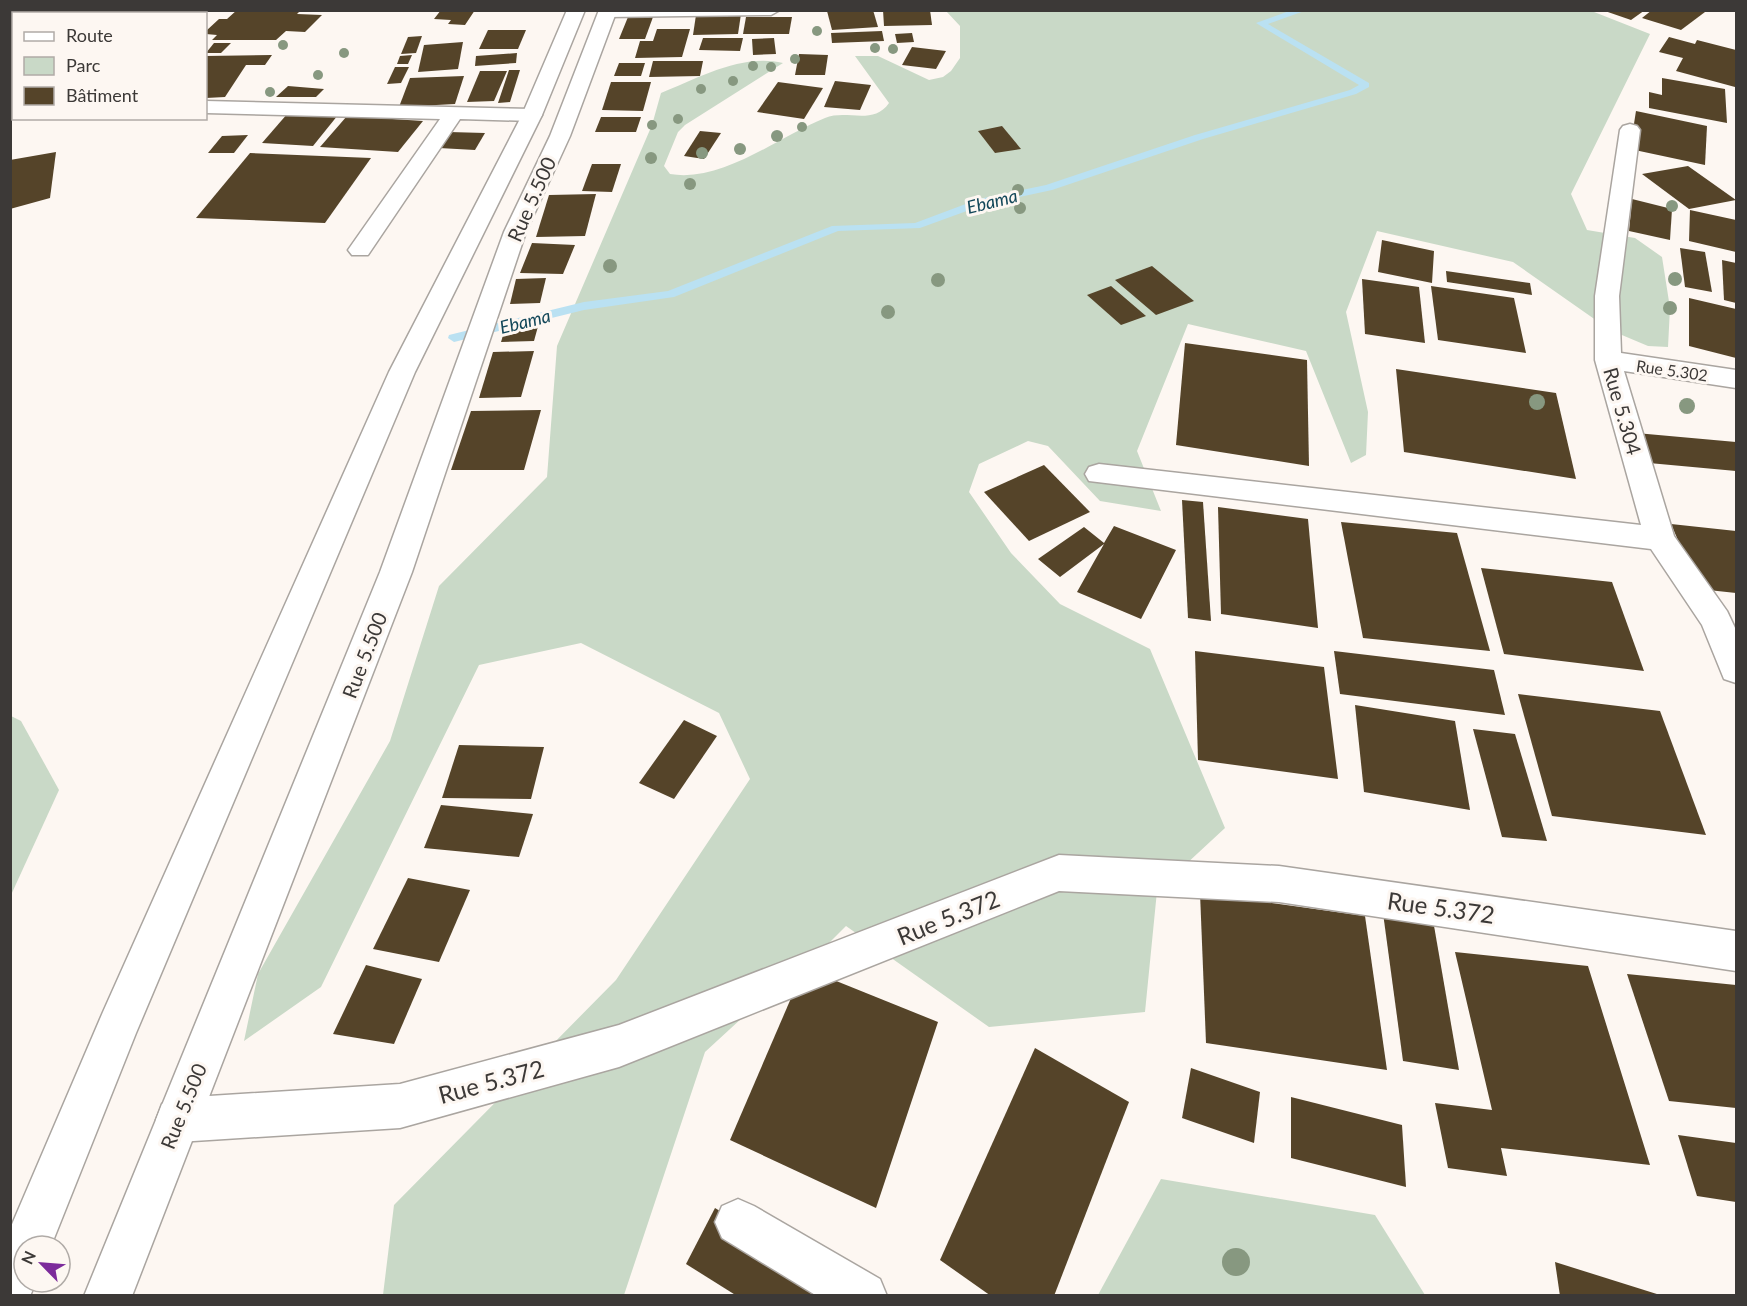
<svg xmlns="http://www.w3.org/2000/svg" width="1747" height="1306" font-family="Lato,sans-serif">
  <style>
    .green { fill: #c9d9c7 }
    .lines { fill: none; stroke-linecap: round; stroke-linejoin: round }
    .stream { fill: #bae1f2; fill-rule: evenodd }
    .building { fill: #554429 }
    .minor-casing { stroke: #aaa5a0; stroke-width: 3 }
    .major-casing { stroke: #aaa5a0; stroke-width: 3 }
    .minor { fill: #fff; fill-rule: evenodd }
    .major { fill: #fff; fill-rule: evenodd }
    .tree { fill: #879880 }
    .labels { text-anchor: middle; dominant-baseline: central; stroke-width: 6; stroke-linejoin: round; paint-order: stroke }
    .far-street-label { font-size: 16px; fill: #3c3937; stroke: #fdf7f2 }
    .far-water-label { font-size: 18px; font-style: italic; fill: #114658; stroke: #fdf7f2 }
    .street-label { font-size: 20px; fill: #3c3937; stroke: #fdf7f2 }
    .near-street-label { font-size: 24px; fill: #3c3937; stroke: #fdf7f2 }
  </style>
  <rect width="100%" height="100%" fill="#fdf7f2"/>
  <g class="green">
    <path d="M1589 10 1650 34 1571 194 1587 230 1635 238 1662 257 1670 308 1668 347 1648 346 1610 330 1513 262 1377 231 1346 312 1368 412 1366 455 1351 463 1306 351 1188 324 1137 451 1161 511 1100 501 1048 446 1028 441 979 464 969 492 1011 553 1060 604 1150 649 1225 828 1157 891 1145 1012 989 1027 846 926 804 968 779 984 705 1052 624 1295H383L394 1205 616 980 750 779 719 713 581 643 479 665 321 987 244 1041 258 974 390 741 439 586 547 477 557 346 652 125 661 93C698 78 742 53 783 63L685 125 678 132 664 166 670 174C722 183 778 137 825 118 847 109 873 126 889 103L855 56H878L929 80 943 77 951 71 960 58V26L946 11Z"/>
    <path d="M11 716 21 721 59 790 11 895Z"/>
    <path d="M1161 1179 1375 1215 1425 1295H1098Z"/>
  </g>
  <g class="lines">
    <g class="stream">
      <path d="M184 10 181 14 176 11V10Z"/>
      <path d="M1292 10H1307L1268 24 1369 83V87L1356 94 1203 139 1052 190 986 204 920 228 838 231 674 297 584 310 454 342 448 338 449 335 584 302 668 291 832 226 915 223 979 199 1046 185 1195 135 1350 90 1359 85 1256 23Z"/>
    </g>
  </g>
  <g class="building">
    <path d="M14 10H59L62 14H17Z"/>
    <path d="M96 10H130V11L98 14Z"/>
    <path d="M237 10H301L297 14 322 15 305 32 286 31 276 40H212L217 35 206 34V31L219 19H227Z"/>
    <path d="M441 10H475L465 25 448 24 451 20 434 19Z"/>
    <path d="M873 10 878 27 832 30 827 11Z"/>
    <path d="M883 10H930L932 25 884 26Z"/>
    <path d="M1602 10H1645L1631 20Z"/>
    <path d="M1652 10H1699L1705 12 1681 30 1642 18Z"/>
    <path d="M741 14 738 34 693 35 696 15Z"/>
    <path d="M628 17H653L645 39H619Z"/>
    <path d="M746 17H792L789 34H743Z"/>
    <path d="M657 29H690L682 57 635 58 640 41H653Z"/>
    <path d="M488 30H526L518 49H479Z"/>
    <path d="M882 31 884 41 832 43 831 33Z"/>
    <path d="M912 33 914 42 897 43 895 34Z"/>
    <path d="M422 36 416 53 401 54 408 37Z"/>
    <path d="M1669 37 1695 44 1697 40 1736 50 1735 87 1676 71 1683 58 1659 52Z"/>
    <path d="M703 38H743L740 51 699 50Z"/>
    <path d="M774 38 776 54 753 55 752 39Z"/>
    <path d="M463 42 458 69 418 72 424 45Z"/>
    <path d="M214 43H231L221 53H206Z"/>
    <path d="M912 47 946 51 936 69 902 65Z"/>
    <path d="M517 53 516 63 475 66 476 56Z"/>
    <path d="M799 54 828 55 825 75H795Z"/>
    <path d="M272 55 265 65H246L225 97 206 98V56Z"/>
    <path d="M412 55 408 64H397L400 56Z"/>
    <path d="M653 61H703L700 76 649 77Z"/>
    <path d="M619 63H645L641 76H614Z"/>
    <path d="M395 67H409L401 83 387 84Z"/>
    <path d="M509 70H520L510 102 498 103Z"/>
    <path d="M480 71H507L494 101 467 102Z"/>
    <path d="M464 76 455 104 399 107 410 78Z"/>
    <path d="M1662 78 1725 89 1727 123 1649 108V92L1662 95Z"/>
    <path d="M835 81 871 85 860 110 824 107Z"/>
    <path d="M611 82H651L643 111 602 110Z"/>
    <path d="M778 82 823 88 804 119 757 112Z"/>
    <path d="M288 86 324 89 316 97H276Z"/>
    <path d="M1636 111 1707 126 1705 165 1630 149Z"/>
    <path d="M288 113 338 115 313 146 262 143Z"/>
    <path d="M347 116 423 121 398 152 320 147Z"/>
    <path d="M601 117H641L636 132H595Z"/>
    <path d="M1002 126 1021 149 995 153 978 131Z"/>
    <path d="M700 131 721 133 704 159 684 156Z"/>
    <path d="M449 132 485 133 475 150 439 148Z"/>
    <path d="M248 135 234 153H208L222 136Z"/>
    <path d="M56 152 50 198 10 209V160Z"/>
    <path d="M250 153 371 158 325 223 196 218Z"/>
    <path d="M592 164H621L612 192 582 191Z"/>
    <path d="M1688 166 1736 200 1689 209 1642 174Z"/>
    <path d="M596 194 585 236 536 237 549 195Z"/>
    <path d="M1632 199 1672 209 1670 240 1629 231Z"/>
    <path d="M1690 210 1736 220V252L1689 241Z"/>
    <path d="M1382 240 1434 251 1432 283 1378 272Z"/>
    <path d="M532 243 575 245 563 274 520 273Z"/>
    <path d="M1680 248 1705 252 1712 292 1685 287Z"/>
    <path d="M1722 260 1736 263V303L1724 300Z"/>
    <path d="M1152 266 1194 301 1156 315 1115 280Z"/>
    <path d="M1446 271 1530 283 1532 295 1447 282Z"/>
    <path d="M546 278 540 303 510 304 516 279Z"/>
    <path d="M1362 279 1419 287 1425 343 1365 334Z"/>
    <path d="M1111 286 1146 316 1121 325 1087 295Z"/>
    <path d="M1431 286 1514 298 1526 353 1438 340Z"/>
    <path d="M1689 298 1736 309V358L1689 346Z"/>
    <path d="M508 319H540L534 341 501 342Z"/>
    <path d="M1185 343 1307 360 1309 466 1176 445Z"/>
    <path d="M534 351 521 397 479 398 493 352Z"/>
    <path d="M1396 369 1556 393 1576 479 1404 452Z"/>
    <path d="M541 410 524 470H451L471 411Z"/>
    <path d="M1636 433 1736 442V471L1649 463Z"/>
    <path d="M1044 465 1090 512 1029 541 984 492Z"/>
    <path d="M1182 500 1203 502 1211 621 1188 618Z"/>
    <path d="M1218 507 1308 519 1318 628 1221 614Z"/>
    <path d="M1341 522 1457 533 1490 651 1363 638Z"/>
    <path d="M1671 524 1736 531V593L1699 589Z"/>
    <path d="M1114 526 1176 550 1141 619 1077 592 1104 544 1060 577 1038 559 1084 527 1104 543Z"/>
    <path d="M1481 568 1612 582 1644 671 1504 654Z"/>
    <path d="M1195 651 1324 667 1338 779 1198 760Z"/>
    <path d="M1334 651 1494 670 1505 715 1340 694Z"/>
    <path d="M1518 694 1660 711 1706 835 1552 816Z"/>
    <path d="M1355 705 1455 721 1470 810 1364 792Z"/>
    <path d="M684 720 717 736 674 799 639 783Z"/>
    <path d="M1473 729 1515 734 1547 841 1502 837Z"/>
    <path d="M459 745 544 747 531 799 442 798Z"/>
    <path d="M441 805 533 814 519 857 424 848Z"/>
    <path d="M408 878 470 890 439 962 373 949Z"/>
    <path d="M1200 893 1365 916 1387 1070 1206 1043Z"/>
    <path d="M1383 913 1433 920 1459 1070 1403 1061Z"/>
    <path d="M1455 952 1588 966 1650 1165 1501 1148 1507 1176 1448 1168 1435 1103 1492 1110Z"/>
    <path d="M366 965 422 979 394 1044 333 1034Z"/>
    <path d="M804 968 938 1022 876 1208 730 1140Z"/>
    <path d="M1627 974 1736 985V1108L1669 1101Z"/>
    <path d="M1035 1048 1129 1102 1054 1296H991L940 1260Z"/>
    <path d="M1191 1068 1260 1092 1254 1143 1182 1118Z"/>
    <path d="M1291 1097 1402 1125 1406 1187 1291 1158Z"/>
    <path d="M1678 1135 1736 1143V1202L1697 1196Z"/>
    <path d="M715 1208 860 1296H737L686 1264Z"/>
    <path d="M1555 1262 1660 1295V1296H1560Z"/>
  </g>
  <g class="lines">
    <defs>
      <g id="minor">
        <path d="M599 10H780L771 15 607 17 601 16Z"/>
        <path d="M206 101 532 109 539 111 542 115 539 119 532 121 460 119 368 255H352L348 250 440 119 206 113Z"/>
        <path d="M1630 124 1637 126 1640 130 1619 296 1621 353 1736 370V388L1624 371 1674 536 1727 611 1736 630V683L1724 679 1702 625 1651 549 1089 481 1085 474 1089 467 1099 464 1641 525 1595 360V296L1620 130 1623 126Z"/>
        <path d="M1059 855 1279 866 1736 931V971L1279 902 1059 891 619 1067 400 1128 178 1142 162 1136 156 1120 162 1104 178 1098 400 1084 619 1025Z"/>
        <path d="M738 1199 754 1206 880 1279 887 1296H817L722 1238 715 1222 722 1206Z"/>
      </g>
      <g id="major">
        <path d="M567 10H585L542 115 415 372 136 1033 51 1246H24V1282H36L30 1296H10V1229L103 1012 389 372 522 115Z"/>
        <path d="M599 10H617L570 136 526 232 412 572 132 1296H84L380 572 504 232 550 136Z"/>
      </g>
    </defs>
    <use href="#minor" class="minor-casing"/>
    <use href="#major" class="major-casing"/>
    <use href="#minor" class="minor"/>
    <use href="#major" class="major"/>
  </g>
  <g class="tree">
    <circle cx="817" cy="31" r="5"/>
    <circle cx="283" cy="45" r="5"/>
    <circle cx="875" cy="48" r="5"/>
    <circle cx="893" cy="49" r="5"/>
    <circle cx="344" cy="53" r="5"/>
    <circle cx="795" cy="59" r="5"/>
    <circle cx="753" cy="66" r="5"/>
    <circle cx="771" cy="67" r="5"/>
    <circle cx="318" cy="75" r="5"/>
    <circle cx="733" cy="81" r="5"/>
    <circle cx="701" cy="89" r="5"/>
    <circle cx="270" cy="92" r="5"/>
    <circle cx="678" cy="119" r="5"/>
    <circle cx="652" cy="125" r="5"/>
    <circle cx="802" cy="127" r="5"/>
    <circle cx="777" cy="136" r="6"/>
    <circle cx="740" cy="149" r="6"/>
    <circle cx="702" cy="153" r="6"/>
    <circle cx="651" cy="158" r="6"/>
    <circle cx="690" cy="184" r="6"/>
    <circle cx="1018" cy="190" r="6"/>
    <circle cx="1672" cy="206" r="6"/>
    <circle cx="1020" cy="208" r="6"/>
    <circle cx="610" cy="266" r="7"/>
    <circle cx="1675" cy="279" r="7"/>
    <circle cx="938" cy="280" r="7"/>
    <circle cx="1670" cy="308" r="7"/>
    <circle cx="888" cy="312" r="7"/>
    <circle cx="1537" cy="402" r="8"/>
    <circle cx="1687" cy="406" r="8"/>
    <circle cx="1236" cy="1262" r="14"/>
  </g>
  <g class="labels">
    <g class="far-street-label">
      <text transform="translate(1672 370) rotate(8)">Rue 5.302</text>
    </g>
    <g class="far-water-label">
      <text transform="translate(992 201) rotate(-14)">Ebama</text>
      <text transform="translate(525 321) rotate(-14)">Ebama</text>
    </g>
    <g class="street-label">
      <text transform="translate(531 199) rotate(-66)">Rue 5.500</text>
      <text transform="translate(1623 411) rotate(74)">Rue 5.304</text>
      <text transform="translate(364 655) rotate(-69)">Rue 5.500</text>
      <text transform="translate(183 1106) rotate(-68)">Rue 5.500</text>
    </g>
    <g class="near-street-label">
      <text transform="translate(1441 907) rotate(8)">Rue 5.372</text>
      <text transform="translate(948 917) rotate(-22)">Rue 5.372</text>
      <text transform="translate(491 1081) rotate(-15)">Rue 5.372</text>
    </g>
  </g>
  <rect width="1747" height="1306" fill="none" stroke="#3c3937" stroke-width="24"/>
  <rect x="12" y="12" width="195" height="108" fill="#fdf7f2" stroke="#b0aba7" stroke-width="1.5"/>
  <rect x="24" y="32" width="30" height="9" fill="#ffffff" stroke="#b0aba7" stroke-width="1.5"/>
  <text x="66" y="42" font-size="18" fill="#3c3937">Route</text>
  <rect x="24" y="57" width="30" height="18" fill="#c9d9c7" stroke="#b0aba7" stroke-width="1.5"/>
  <text x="66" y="72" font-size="18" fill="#3c3937">Parc</text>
  <rect x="24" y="87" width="30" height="18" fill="#554429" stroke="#b0aba7" stroke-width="1.5"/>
  <text x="66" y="102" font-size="18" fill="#3c3937">Bâtiment</text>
  <g transform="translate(42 1264) rotate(295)"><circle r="28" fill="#fdf7f2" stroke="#b0aba7" stroke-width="1.5"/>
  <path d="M0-4.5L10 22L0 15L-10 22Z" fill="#7c2b9b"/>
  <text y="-9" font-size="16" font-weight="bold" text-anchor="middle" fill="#3c3937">N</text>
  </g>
</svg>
